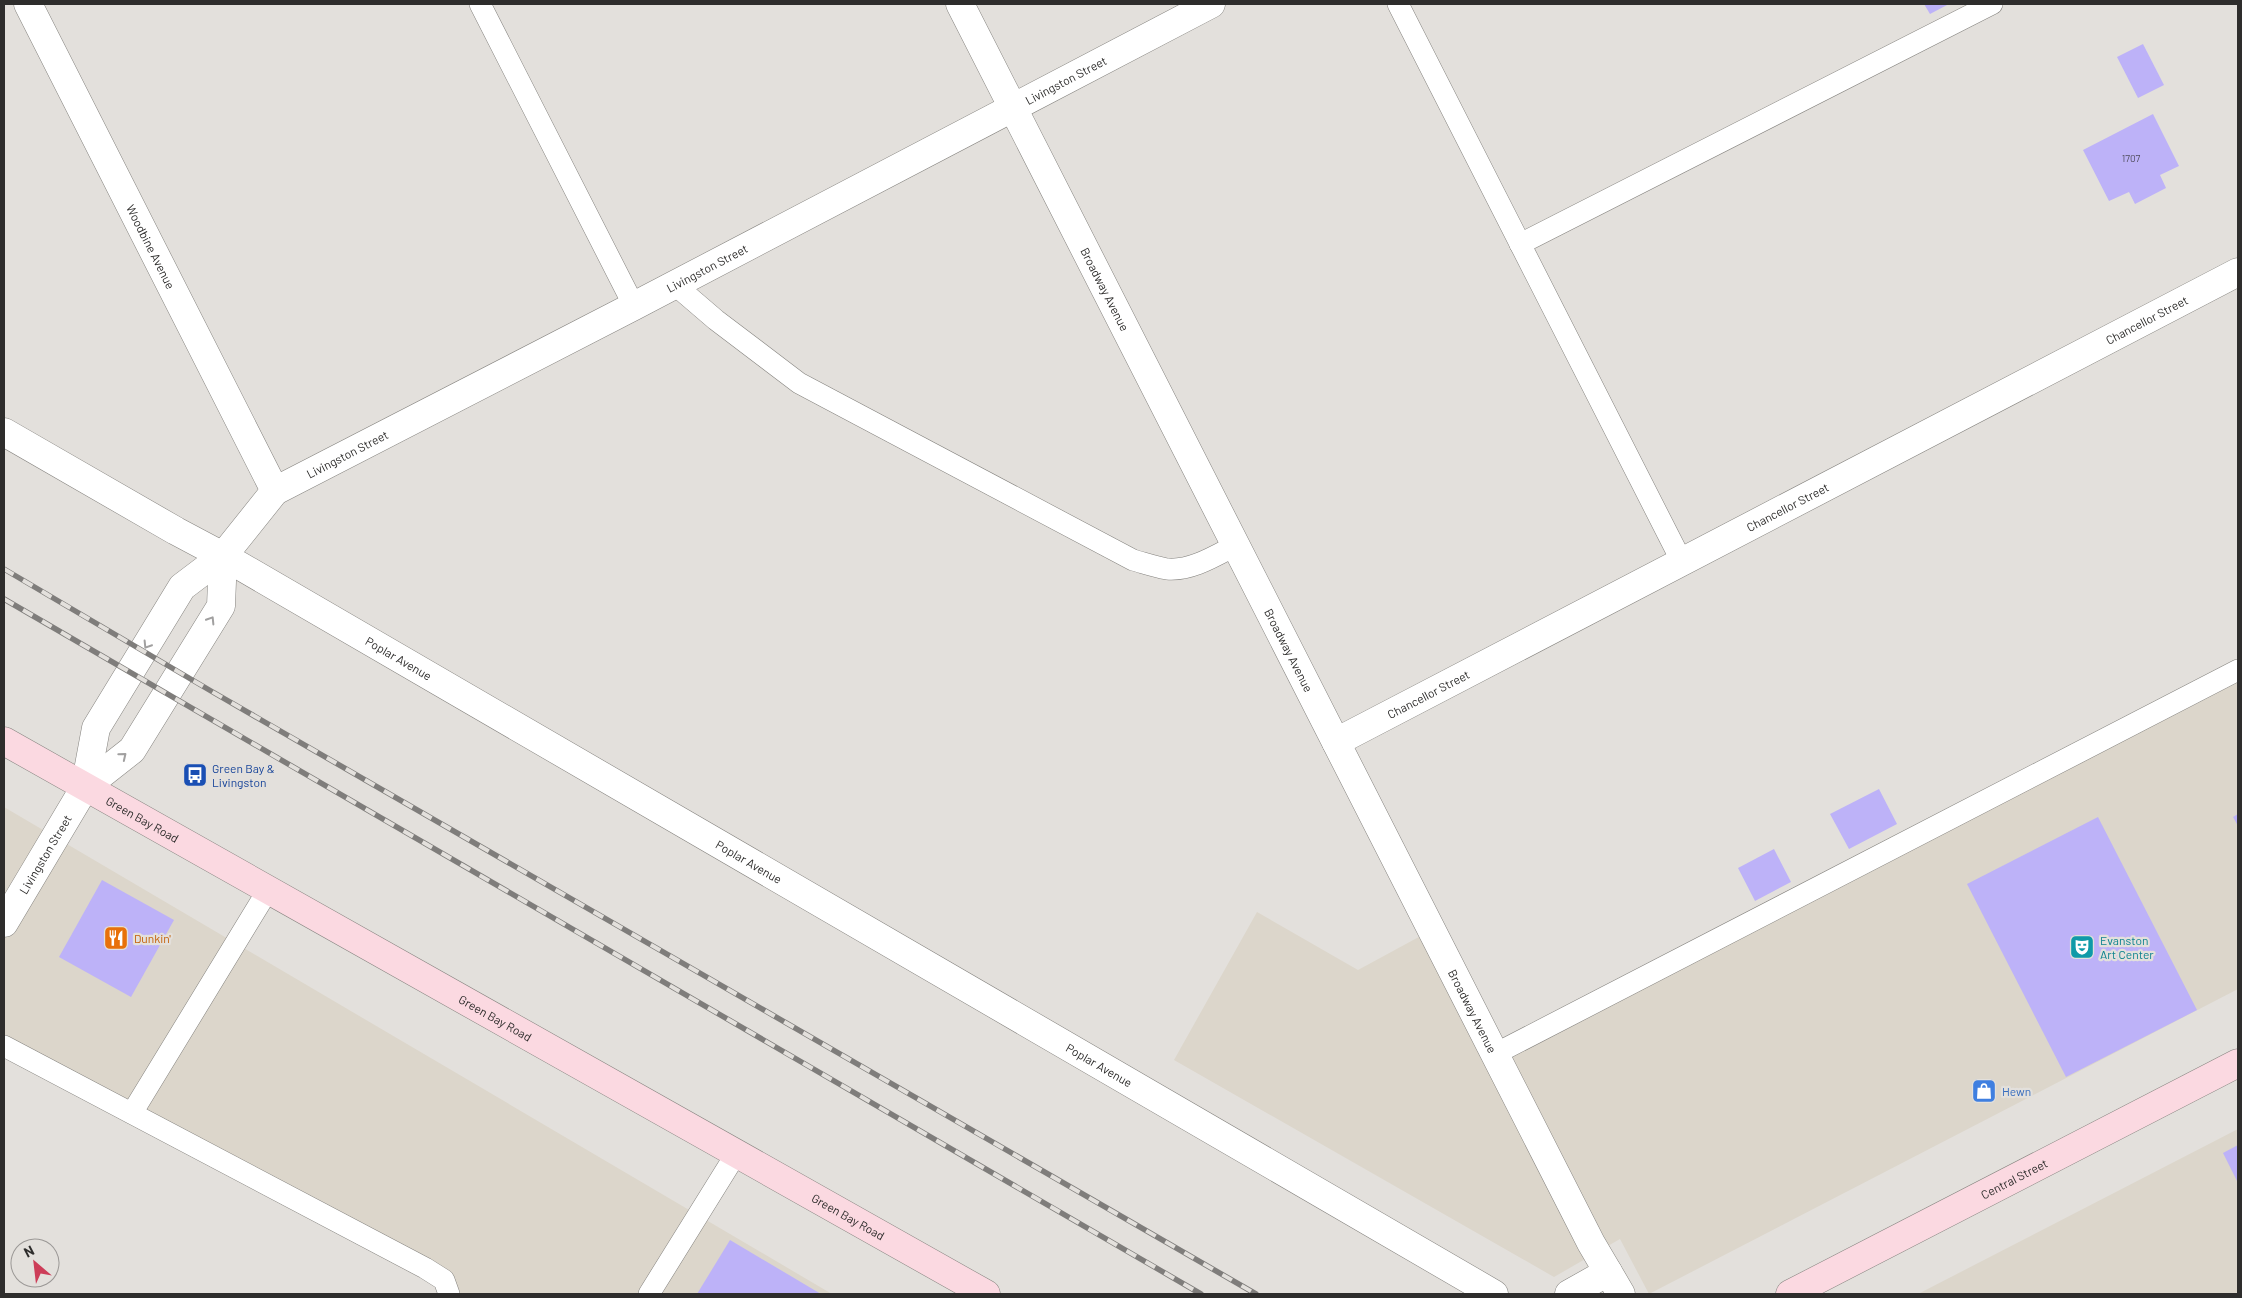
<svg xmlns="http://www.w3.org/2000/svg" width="2242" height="1298" font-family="Barlow,sans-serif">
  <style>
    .built { fill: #dcd6cb }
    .building { fill: #bdb2f8 }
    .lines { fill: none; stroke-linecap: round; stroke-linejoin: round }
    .lane-casing { stroke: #85837f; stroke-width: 22 }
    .street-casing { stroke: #85837f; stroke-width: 29 }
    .secondary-casing { stroke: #85837f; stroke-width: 29 }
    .lane { stroke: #fff; stroke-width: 21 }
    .street { stroke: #fff; stroke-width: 28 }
    .secondary { stroke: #fbd9e1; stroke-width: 28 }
    .rail-casing { stroke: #7f7d7b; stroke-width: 5.5 }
    .rail { stroke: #e3e0dc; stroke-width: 4; stroke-dasharray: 11; stroke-linecap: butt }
    .oneway { stroke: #a1a0a0 }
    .labels { text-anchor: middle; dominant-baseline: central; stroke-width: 4.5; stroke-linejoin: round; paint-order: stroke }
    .number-label { font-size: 10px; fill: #524e5f }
    .street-label { font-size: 12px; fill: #2e2d2c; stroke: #e3e0dc }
    .transit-label { font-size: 12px; fill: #164399; stroke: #e3e0dc; text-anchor: start }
    .food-label { font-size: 12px; fill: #c56008; stroke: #e3e0dc; text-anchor: start }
    .culture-label { font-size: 12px; fill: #0d838f; stroke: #e3e0dc; text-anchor: start }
    .shop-label { font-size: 12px; fill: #366cbe; stroke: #e3e0dc; text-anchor: start }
  </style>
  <rect width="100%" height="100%" fill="#e3e0dc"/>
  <g class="built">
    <path d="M2238 668V989L1649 1294 1620 1239 1554 1277 1174 1060 1257 912 1358 970 1428 932 1488 1053Z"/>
    <path d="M4 807 832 1294H455L4 1049Z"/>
    <path d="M2238 1129V1294H1918Z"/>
  </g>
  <g class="building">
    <path d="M1924 4H1949L1930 14Z"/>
    <path d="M2143 44 2164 85 2138 98 2117 57Z"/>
    <path d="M2153 114 2179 166 2160 175 2166 188 2135 204 2129 192 2109 201 2083 150Z"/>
    <path d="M1879 789 1897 824 1849 849 1830 814Z"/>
    <path d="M2238 814V826L2233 817Z"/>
    <path d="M2098 817 2197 1010 2066 1077 1967 884Z"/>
    <path d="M1774 849 1791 882 1755 901 1738 868Z"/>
    <path d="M102 880 174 920 131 997 59 957Z"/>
    <path d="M2238 1145V1183L2223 1153Z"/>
    <path d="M730 1240 821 1294H697Z"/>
  </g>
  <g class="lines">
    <defs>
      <g id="lane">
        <path d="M480 4 634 306"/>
        <path d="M1398 4 1682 562"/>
        <path d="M1520 244 1992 4"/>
        <path d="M674 284 716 320 799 383 1133 560C1144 563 1156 567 1167 569 1191 571 1215 556 1236 545"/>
        <path d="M4 1046 425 1268 444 1280 449 1294"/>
        <path d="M1495 1054 2238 670"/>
        <path d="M132 1113 268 890"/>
        <path d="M649 1294 736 1154"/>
      </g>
      <g id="street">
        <path id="s1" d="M28 4 275 491"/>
        <path id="s2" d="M960 4 1591 1243 1621 1294"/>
        <path id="s3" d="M4 432 176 531 223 556 1494 1294"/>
        <path id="s4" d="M1336 742 2238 272"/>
        <path id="s5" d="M85 787 96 728 182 587 223 556 275 491 634 306 1211 4"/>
        <path id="s6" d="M4 923 85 787 132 750 221 606 223 556"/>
        <path d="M1569 1294 1608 1272"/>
      </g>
      <g id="secondary">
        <path id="s7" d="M4 741 986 1294"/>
        <path id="s8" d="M1790 1294 2238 1063"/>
      </g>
    </defs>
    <use href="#lane" class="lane-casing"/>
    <use href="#street" class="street-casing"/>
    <use href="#secondary" class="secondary-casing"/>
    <use href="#lane" class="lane"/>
    <use href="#street" class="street"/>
    <use href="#secondary" class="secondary"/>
    <defs>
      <g id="rail">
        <path d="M4 569 211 691 1256 1294"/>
        <path d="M4 599 1201 1294"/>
      </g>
    </defs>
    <use href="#rail" class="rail-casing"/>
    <use href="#rail" class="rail"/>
  </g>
  <defs><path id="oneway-chevron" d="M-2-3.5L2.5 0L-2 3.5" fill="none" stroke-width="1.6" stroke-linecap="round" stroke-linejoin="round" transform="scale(1.25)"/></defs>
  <g class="oneway">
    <use href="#oneway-chevron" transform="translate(211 620) rotate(-58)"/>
    <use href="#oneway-chevron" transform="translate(147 645) rotate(122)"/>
    <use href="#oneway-chevron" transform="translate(123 756) rotate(-39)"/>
  </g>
  <defs>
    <symbol id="bus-square" viewBox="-11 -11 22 22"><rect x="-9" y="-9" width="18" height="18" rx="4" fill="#1a4fb4" stroke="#e3e0dc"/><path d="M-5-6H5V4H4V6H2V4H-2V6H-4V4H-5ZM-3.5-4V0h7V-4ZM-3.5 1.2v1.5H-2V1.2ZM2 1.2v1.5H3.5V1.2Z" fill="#fff"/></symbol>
    <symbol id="restaurant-square" viewBox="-11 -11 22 22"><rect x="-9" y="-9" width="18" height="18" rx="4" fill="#e8710a" stroke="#e3e0dc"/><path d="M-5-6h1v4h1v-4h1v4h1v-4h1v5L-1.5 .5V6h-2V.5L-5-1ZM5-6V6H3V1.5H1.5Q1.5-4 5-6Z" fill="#fff"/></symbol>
    <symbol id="theatre-square" viewBox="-11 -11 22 22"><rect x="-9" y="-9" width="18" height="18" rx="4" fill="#0f9aa8" stroke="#e3e0dc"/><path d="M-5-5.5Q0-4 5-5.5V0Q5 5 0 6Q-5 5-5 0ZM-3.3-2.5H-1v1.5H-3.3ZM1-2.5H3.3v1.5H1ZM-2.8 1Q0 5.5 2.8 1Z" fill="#fff"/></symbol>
    <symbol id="shop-square" viewBox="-11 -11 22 22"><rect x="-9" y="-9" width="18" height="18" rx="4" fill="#3f7fe0" stroke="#e3e0dc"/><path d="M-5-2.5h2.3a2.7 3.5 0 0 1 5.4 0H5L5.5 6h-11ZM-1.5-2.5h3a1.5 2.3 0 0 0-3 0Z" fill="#fff"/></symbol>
  </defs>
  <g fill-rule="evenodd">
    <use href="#bus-square" x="181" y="761" width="28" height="28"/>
    <use href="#restaurant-square" x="102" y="924" width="28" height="28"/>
    <use href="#theatre-square" x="2068" y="933" width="28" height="28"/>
    <use href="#shop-square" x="1970" y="1077" width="28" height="28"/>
  </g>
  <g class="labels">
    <g class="number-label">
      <text x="2131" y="158">1707</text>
    </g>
    <g class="street-label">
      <text stroke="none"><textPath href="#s5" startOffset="1251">Livingston Street</textPath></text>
      <text stroke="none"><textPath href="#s1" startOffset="272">Woodbine Avenue</textPath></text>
      <text stroke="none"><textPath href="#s5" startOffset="846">Livingston Street</textPath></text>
      <text stroke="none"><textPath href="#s2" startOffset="320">Broadway Avenue</textPath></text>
      <text stroke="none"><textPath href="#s4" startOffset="914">Chancellor Street</textPath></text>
      <text stroke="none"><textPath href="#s5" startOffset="441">Livingston Street</textPath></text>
      <text stroke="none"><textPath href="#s4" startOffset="509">Chancellor Street</textPath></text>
      <text stroke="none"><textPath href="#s2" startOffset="725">Broadway Avenue</textPath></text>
      <text stroke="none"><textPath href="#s3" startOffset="455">Poplar Avenue</textPath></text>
      <text stroke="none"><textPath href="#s4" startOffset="104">Chancellor Street</textPath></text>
      <text stroke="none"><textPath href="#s7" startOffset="159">Green Bay Road</textPath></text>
      <text stroke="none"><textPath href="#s6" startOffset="80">Livingston Street</textPath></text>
      <text stroke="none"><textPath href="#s3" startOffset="860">Poplar Avenue</textPath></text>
      <text stroke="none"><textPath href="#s2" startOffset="1130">Broadway Avenue</textPath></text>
      <text stroke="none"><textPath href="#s7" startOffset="564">Green Bay Road</textPath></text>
      <text stroke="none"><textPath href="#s3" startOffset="1265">Poplar Avenue</textPath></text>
      <text stroke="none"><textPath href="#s8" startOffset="252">Central Street</textPath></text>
      <text stroke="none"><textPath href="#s7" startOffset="969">Green Bay Road</textPath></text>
    </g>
    <g class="transit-label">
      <text x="212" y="768">Green Bay &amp;<tspan x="212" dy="14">Livingston</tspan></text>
    </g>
    <g class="food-label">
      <text x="134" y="938">Dunkin'</text>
    </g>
    <g class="culture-label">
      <text x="2100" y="940">Evanston<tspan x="2100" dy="14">Art Center</tspan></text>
    </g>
    <g class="shop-label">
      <text x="2002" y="1091">Hewn</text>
    </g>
  </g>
  <rect width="2242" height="1298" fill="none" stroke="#2e2d2c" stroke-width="10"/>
  <g transform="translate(35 1263) rotate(332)"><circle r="24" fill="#e3e0dc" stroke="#9b9896"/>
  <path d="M0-4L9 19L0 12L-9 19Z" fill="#cd3d58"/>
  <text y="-8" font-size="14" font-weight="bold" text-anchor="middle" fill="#2e2d2c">N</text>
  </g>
</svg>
